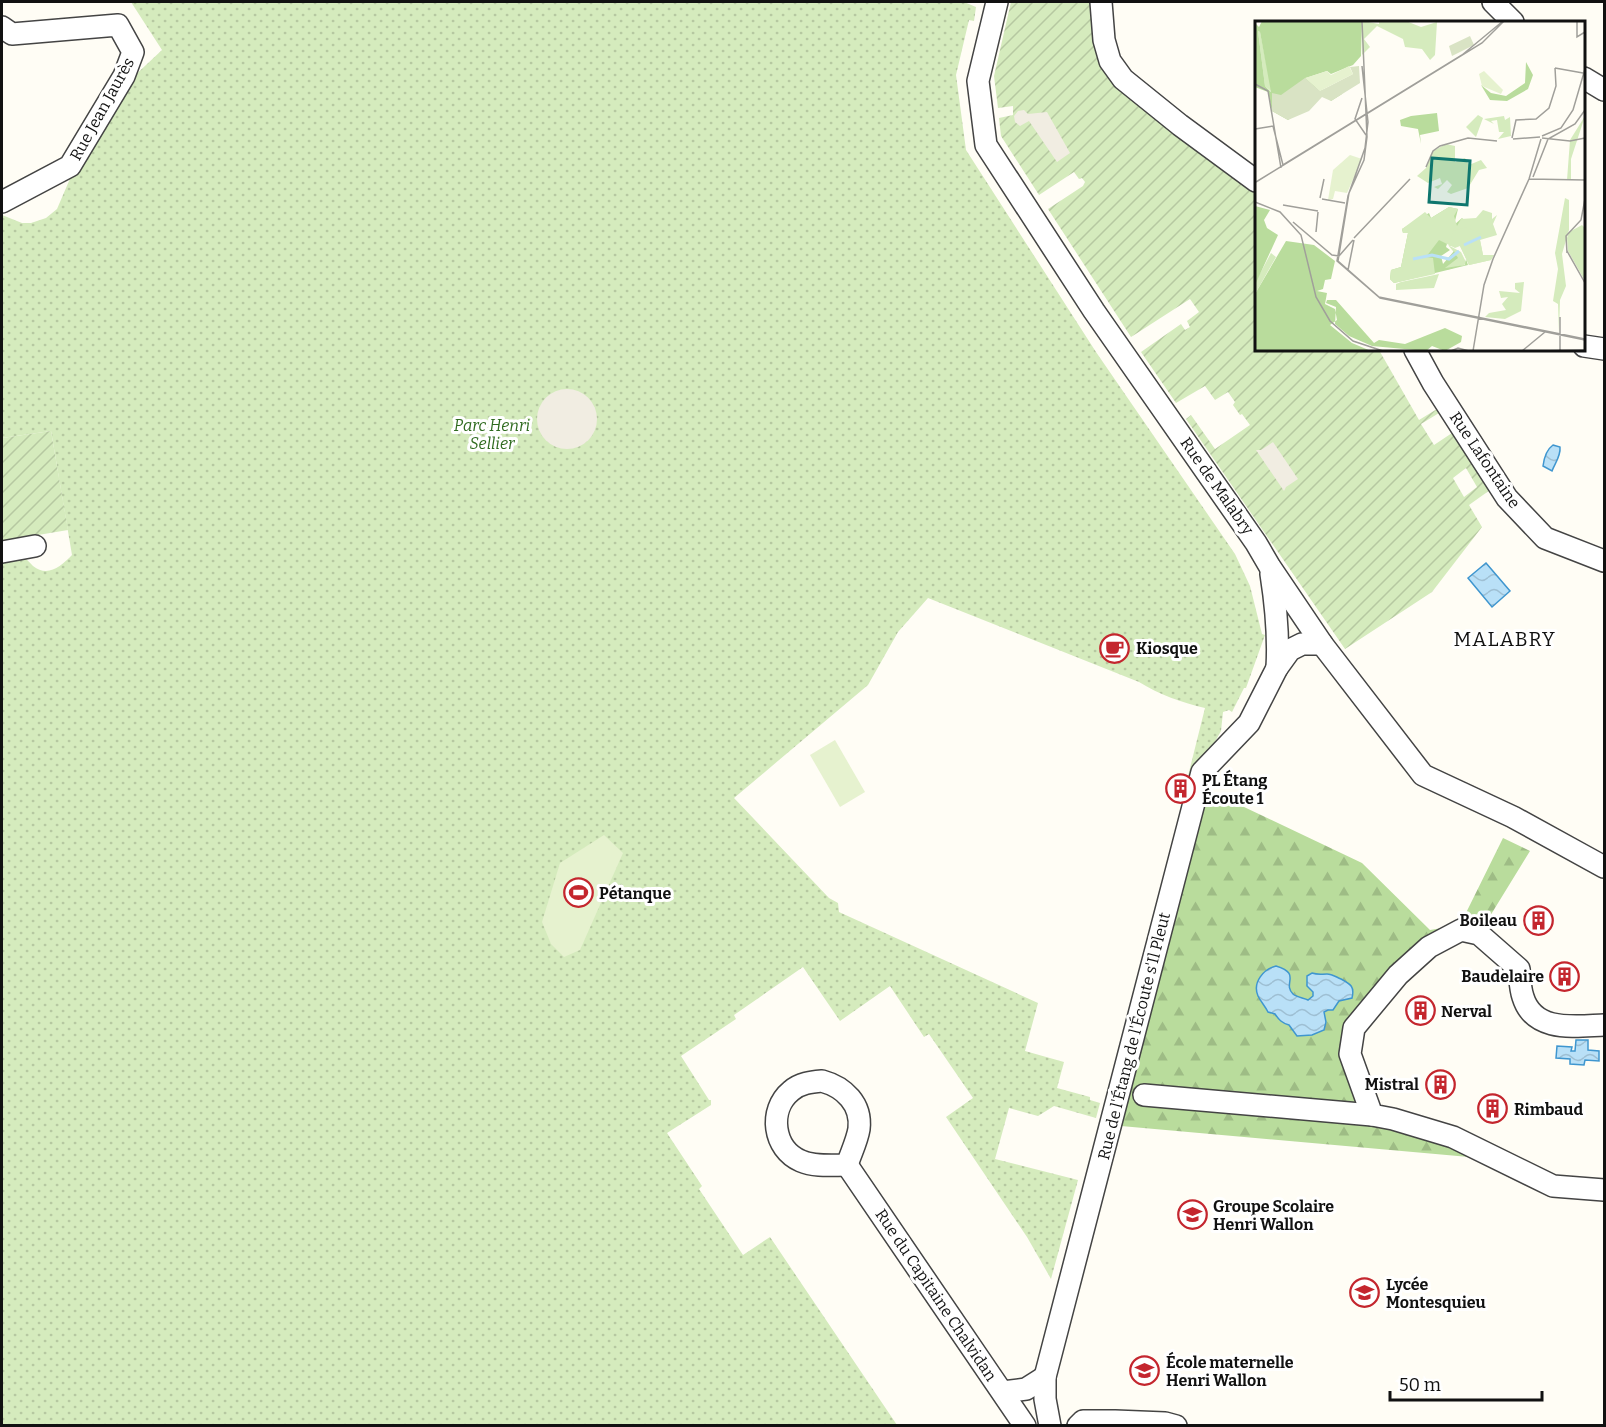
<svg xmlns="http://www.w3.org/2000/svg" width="1606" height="1427" font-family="Bitter,serif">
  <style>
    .forest { fill: url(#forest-firs) }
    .park { fill: url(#park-dots) }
    .garden { fill: url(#garden-furrows); fill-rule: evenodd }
    .pitch { fill: #e6f2cf }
    .plaza { fill: #f1ede2 }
    .water { fill: url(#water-waves); stroke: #3f96cf; stroke-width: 1.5 }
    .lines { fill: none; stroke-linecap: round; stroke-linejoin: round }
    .minor-casing { stroke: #444; stroke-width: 24 }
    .minor { stroke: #fff; stroke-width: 21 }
    .labels { text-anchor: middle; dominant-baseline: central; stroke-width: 6; stroke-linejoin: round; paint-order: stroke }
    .street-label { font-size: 16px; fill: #111; stroke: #fff }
    .park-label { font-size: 16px; font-style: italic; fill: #2f6b1f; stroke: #fff }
    .poi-label { font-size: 16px; font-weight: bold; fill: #111; stroke: #fff; text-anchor: start }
    .quarter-label { font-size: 20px; letter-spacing: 1.5px; fill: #111; stroke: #fff }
    .inset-river { fill: none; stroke: #b9e0f7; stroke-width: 3 }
    .inset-road { fill: none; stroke: #a09f9a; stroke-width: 1.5 }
    .view { fill: #0f766e; fill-opacity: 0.15; stroke: #0f766e; stroke-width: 3 }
    .inset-edge { fill: none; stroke: #111; stroke-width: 3 }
  </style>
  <defs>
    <pattern id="forest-firs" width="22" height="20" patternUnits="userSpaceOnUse" patternTransform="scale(1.5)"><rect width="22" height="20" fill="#b9dc9c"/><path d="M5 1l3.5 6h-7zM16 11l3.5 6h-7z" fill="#9ebc85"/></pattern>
    <pattern id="park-dots" width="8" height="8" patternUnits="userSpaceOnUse" patternTransform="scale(1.5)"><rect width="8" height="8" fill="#d5ebbd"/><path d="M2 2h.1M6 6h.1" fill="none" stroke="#b6c8a1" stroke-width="1.8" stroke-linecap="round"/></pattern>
    <pattern id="garden-furrows" width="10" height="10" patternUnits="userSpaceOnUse" patternTransform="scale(1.5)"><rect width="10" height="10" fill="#d5ebbd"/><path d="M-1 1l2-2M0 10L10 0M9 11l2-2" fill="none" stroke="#b6c8a1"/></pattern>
    <pattern id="water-waves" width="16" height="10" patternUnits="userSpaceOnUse" patternTransform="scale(1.5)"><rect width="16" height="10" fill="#b9e0f7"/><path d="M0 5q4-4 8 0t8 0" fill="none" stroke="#9ebfd3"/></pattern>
  </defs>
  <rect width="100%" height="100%" fill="#fffdf5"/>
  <path class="forest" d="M1204 788 1362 863 1430 930 1460 925 1503 838 1530 851 1479 934 1461 930 1354 1028 1372 1115 1453 1137 1469 1157 1121 1126 1191 858 1190 838Z"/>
  <path class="park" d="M131 2H964L976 7 974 21 969 20 956 75 966 150 1096 352 1235 554 1250 586 1262 634 1265 635 1246 688H1244L1232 712 1229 710 1223 712 1221 731 1199 770 1195 773 1188 776 1205 708C1183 703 1158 694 1139 682L928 598 898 632 868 685 734 798 829 898 838 903 839 912 1038 1003 1025 1051 1064 1062 1057 1088 1090 1097V1100L1100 1103 1096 1118 1054 1106 1038 1116 1009 1108 995 1159 1078 1180 1051 1279 1027 1237 946 1117 973 1098 929 1034 924 1037 890 986 840 1021 803 967 734 1015 736 1019 681 1056 709 1100H711V1105L667 1133 702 1186 699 1189 743 1255 770 1237 897 1425H896L2 1426V557C8 557 16 555 21 556 26 558 29 562 33 566 48 578 61 566 72 555L51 431 2 438V215L22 223H31L46 218 57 209 75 167 130 80 162 50Z"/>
  <g class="garden">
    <path d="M1011 2H1096L1097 37 1170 128 1256 193V350H1379L1419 420 1437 409 1439 413 1421 424 1434 445 1452 433 1490 490 1469 505 1482 527 1432 592 1345 649 1186 419 1191 415 1215 449 1250 425 1242 414 1240 415 1233 405 1235 402 1228 392 1215 400 1205 386 1176 403 1141 352 1181 324 1185 330 1190 327 1187 321 1199 312 1190 299 1131 337 1048 209 1083 186 1085 182 1082 178 1079 179 1074 172 1039 195 1001 136 999 118 1013 115V106L998 108 994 76ZM1466 468 1477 487 1464 497 1453 478Z"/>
    <path d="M51 431 68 530 2 541V438Z"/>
  </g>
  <g class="pitch">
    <path d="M835 740 865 792 840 807 810 755Z"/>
    <path d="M604 835 623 853 580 950 564 957 551 944 542 922 560 863Z"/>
  </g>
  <g class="plaza">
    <path d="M1024 110 1028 114 1047 112 1070 153 1057 162 1029 121 1020 126 1015 122 1014 116 1018 111Z"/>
    <circle cx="567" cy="419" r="30"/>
    <path d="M1273 442 1298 479 1286 487 1284 491 1256 450H1261Z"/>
  </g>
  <g class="water">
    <path d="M1553 445 1560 447C1561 456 1555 463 1552 471L1543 466C1544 458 1546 450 1553 445Z"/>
    <path d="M1486 563 1510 591 1492 607 1468 578Z"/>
    <path d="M1276 966C1302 974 1282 983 1293 994 1296 997 1304 998 1308 1000L1313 996V992L1307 986V976L1312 973C1318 975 1321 974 1327 974 1332 974 1336 977 1341 979 1350 984 1355 986 1352 998L1339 1001 1333 1010H1328L1324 1012 1326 1022 1324 1030 1312 1035 1297 1036 1289 1025C1282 1023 1279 1020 1275 1014L1268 1012C1265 1006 1261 1002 1258 996 1252 982 1264 969 1276 966Z"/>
    <path d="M1576 1040H1588V1050L1599 1051V1061L1585 1060 1584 1065 1570 1064V1059L1556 1058 1557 1046 1572 1047 1571 1051H1575Z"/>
  </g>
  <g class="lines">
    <defs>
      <g id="minor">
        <path d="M997 2 978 81 986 145 1094 311 1256 543 1270 567 1322 644 1423 775 1513 817 1604 867"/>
        <path d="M1101 2 1104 40 1110 61 1123 79 1180 125 1256 181"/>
        <path d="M1493 2 1513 22"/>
        <path d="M2 27 12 34 118 25 133 52 124 76 70 166 2 202"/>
        <path d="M1584 78 1604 90"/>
        <path d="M1584 346 1604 349"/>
        <path d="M1415 350 1433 383 1507 498 1545 538 1604 561"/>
        <path d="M2 552 35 546"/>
        <path d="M1271 574C1276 606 1279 635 1277 668"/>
        <path d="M1604 1025C1575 1026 1534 1033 1523 997 1520 989 1520 978 1519 969L1479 934 1461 930 1429 947 1398 975 1354 1028 1350 1054 1372 1115 1393 1119 1453 1137 1553 1186 1604 1190"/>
        <path d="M822 1081C844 1087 862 1104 859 1129 857 1141 851 1153 847 1165 832 1165 815 1167 801 1161 773 1149 768 1110 791 1091 800 1083 811 1082 822 1081Z"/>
        <path d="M1144 1095 1372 1115"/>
        <path d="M847 1165 1025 1426"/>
        <path d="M1003 1392 1026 1389 1045 1377"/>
        <path d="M1050 1426 1045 1399V1377L1202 772 1249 723 1277 668 1290 650 1302 644H1322"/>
        <path d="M1078 1426 1083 1421H1115L1165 1423 1176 1426"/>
      </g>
    </defs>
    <use href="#minor" class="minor-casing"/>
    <use href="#minor" class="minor"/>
  </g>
  <defs>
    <symbol id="cafe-ring" viewBox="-11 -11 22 22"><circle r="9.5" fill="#fff" stroke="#c4262e" stroke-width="1.5"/><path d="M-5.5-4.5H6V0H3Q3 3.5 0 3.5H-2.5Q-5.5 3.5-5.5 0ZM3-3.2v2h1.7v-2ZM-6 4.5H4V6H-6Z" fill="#c4262e"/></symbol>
    <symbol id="building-ring" viewBox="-11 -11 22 22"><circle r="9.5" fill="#fff" stroke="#c4262e" stroke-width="1.5"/><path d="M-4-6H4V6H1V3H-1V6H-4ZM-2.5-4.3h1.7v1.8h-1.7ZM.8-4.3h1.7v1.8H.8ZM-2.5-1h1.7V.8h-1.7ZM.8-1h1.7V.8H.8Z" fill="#c4262e"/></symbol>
    <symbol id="stadium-ring" viewBox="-11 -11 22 22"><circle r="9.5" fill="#fff" stroke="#c4262e" stroke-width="1.5"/><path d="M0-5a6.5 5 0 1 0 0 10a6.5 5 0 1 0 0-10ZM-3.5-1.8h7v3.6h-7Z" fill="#c4262e"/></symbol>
    <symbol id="school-ring" viewBox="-11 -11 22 22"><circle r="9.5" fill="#fff" stroke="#c4262e" stroke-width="1.5"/><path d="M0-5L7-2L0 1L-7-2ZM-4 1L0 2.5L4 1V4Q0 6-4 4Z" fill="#c4262e"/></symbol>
  </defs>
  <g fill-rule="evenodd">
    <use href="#cafe-ring" x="1098" y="632" width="33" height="33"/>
    <use href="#building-ring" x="1164" y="772" width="33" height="33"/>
    <use href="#stadium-ring" x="562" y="876" width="33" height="33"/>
    <use href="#building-ring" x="1522" y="904" width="33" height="33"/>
    <use href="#building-ring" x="1548" y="960" width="33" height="33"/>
    <use href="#building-ring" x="1404" y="994" width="33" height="33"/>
    <use href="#building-ring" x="1424" y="1068" width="33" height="33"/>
    <use href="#building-ring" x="1476" y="1092" width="33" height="33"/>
    <use href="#school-ring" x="1176" y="1198" width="33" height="33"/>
    <use href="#school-ring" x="1348" y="1276" width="33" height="33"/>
    <use href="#school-ring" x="1128" y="1354" width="33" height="33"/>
  </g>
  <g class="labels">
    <g class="street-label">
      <text transform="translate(102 109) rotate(-61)">Rue Jean Jaurès</text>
      <text transform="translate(1485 460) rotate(56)">Rue Lafontaine</text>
      <text transform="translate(1217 486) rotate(55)">Rue de Malabry</text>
      <text transform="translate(1134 1036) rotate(-76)">Rue de l'Étang de l'Écoute s'Il Pleut</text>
      <text transform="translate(936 1295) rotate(56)">Rue du Capitaine Chalvidan</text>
    </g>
    <g class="park-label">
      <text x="492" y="425">Parc Henri<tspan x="492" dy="18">Sellier</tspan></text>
    </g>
    <g class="poi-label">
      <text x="1136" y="648">Kiosque</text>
      <text x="1202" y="780">PL Étang<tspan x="1202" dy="18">Écoute 1</tspan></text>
      <text x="599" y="893">Pétanque</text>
      <text x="1517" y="920" text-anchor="end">Boileau</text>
      <text x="1544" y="976" text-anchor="end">Baudelaire</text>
      <text x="1441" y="1011">Nerval</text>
      <text x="1419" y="1084" text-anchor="end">Mistral</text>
      <text x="1514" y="1109">Rimbaud</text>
      <text x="1213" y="1206">Groupe Scolaire<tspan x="1213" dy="18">Henri Wallon</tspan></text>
      <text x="1386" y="1284">Lycée<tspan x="1386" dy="18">Montesquieu</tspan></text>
      <text x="1166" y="1362">École maternelle<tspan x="1166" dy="18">Henri Wallon</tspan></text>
    </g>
    <g class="quarter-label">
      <text x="1505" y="639">MALABRY</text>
    </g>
  </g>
  <g transform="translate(1255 21)">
    <rect width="330" height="330" fill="#fffdf5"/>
    <path d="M3 10 5 11 17 71 10 65ZM249 95 250 99 255 96 256 115 243 118 249 111H244L242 99 236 100 239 103 229 98ZM193 224 206 231 212 243 192 249 189 246 202 235ZM16 232 21 236 0 273V262Z" fill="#d5ebbd"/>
    <path d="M7 0H107L106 35 98 44 76 53 72 50 51 57 65 70 80 64 87 73 76 80 72 72 33 99 17 90 13 71 0 66V2L4 6ZM3 10 5 11 16 71 10 65ZM271 41 278 54 273 68 252 80 235 79 226 64 236 72 251 75 270 62ZM182 92 184 110 165 114 166 123 163 108 146 105 145 99 156 95ZM0 185 15 189 9 199 12 207 23 214 0 264ZM194 186 203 188 199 204 207 197 210 200 204 210 201 206 196 210 191 226 195 229 186 235 188 243 199 230 203 237 190 247 210 244 211 238 213 244 139 262 135 258 136 249 146 246 153 212H148L147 208 174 192 176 197ZM31 220 59 224 80 240 76 258 70 259 68 268 62 270 72 272 70 283 80 288 82 299 75 304 97 322 116 330H0V273ZM72 279H81L119 322 124 319 150 323 190 307 207 315 206 321 190 330 177 325 171 330 117 325 94 315 80 303 81 286 71 282Z" fill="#b9dc9c" fill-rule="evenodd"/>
    <path d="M215 15 219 24 197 35 194 25ZM104 45 105 62 76 80 67 76 54 90 33 99 17 90V72L26 74 50 57 65 70 98 53 95 46Z" fill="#d9e3c4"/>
    <path d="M108 0 124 3V0H151L166 6 182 1 180 34 175 39 167 28 150 26 148 18 122 5 109 18 115 26 107 34ZM223 94 228 97 221 116 211 106ZM330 95 316 138V159H312L315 119ZM191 123 200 125V141L210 137 214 144 226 139 232 147 224 149 213 167 196 173 192 171 197 164 192 159 183 168 179 166 187 163 185 157 173 162 162 155 171 147 178 130ZM310 177 314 179V209L307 233 311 265 305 279 304 312 303 283 298 280 303 248 300 232ZM194 186 203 188 199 195 202 205 206 198 221 197 228 189 237 192V198L242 194 238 203 242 214 225 219 228 234H239L236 239 214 244 205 225 200 227 184 219 171 236 178 237 180 253 139 262 135 258 136 249 146 246 153 212H148L147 208 170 191 176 197ZM327 204 330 207V260L313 230 312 217 314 211ZM184 253 179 267 141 269V263L146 261ZM269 261 266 290 250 298 230 296 234 292 251 289 247 283 253 276 246 277 244 270 265 272 260 268V262Z" fill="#d5ebbd"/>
    <path d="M212 206 229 215 225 219 228 234H239L236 239 214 244 205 225H194L198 210Z" fill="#d5ebbd"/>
    <path d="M94 45 98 53 65 70 50 57 72 50 76 54ZM229 50 248 69 246 73 227 65 224 53ZM95 134 107 138 92 172 80 170 78 178 73 179 78 149Z" fill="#e6f2cf"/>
    <path class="inset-river" d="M209 224 226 216M158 238 177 234 194 238 204 230"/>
    <path class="inset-road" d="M107 0 112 116 109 139 94 172 83 240 124 276 330 318M322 0V16L330 11M107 45 113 101 110 127 93 175 82 240 125 277 330 319M300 47 328 52M0 63 13 70 26 147M107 77 100 98 111 114M0 108 18 105 28 144 207 34 248 0M287 115 306 107 318 89 330 48M257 117 261 99 281 98 294 87 301 65 300 47M287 117 315 120 330 117M258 118 285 116M171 146 178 130 185 125 213 117 242 120M278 156 293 118 320 103 330 89M274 158 330 159M1 161 227 22 249 0M65 177 69 158M67 178 90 182M0 181 25 191 46 214 61 276 75 300 98 320 128 330M28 184 63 190M38 201 77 234 84 235 98 219M61 211 63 191M99 217 155 158M312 230 330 262M312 232 311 215 326 199 330 178M238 238 274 158 286 118M93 249 99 219M196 330 203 327 214 330M218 330 229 264 238 238M267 330 290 311M283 330 330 329M305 330V296"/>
    <path class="view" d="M177 137 215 140 212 184 174 181Z"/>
    <rect width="330" height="330" class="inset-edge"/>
  </g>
  <rect width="1606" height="1427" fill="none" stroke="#111111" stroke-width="6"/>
  <path d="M1390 1391v9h152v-9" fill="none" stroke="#111111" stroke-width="3"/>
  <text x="1399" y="1391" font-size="18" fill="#111111" stroke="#ffffff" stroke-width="4.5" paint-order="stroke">50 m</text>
</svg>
